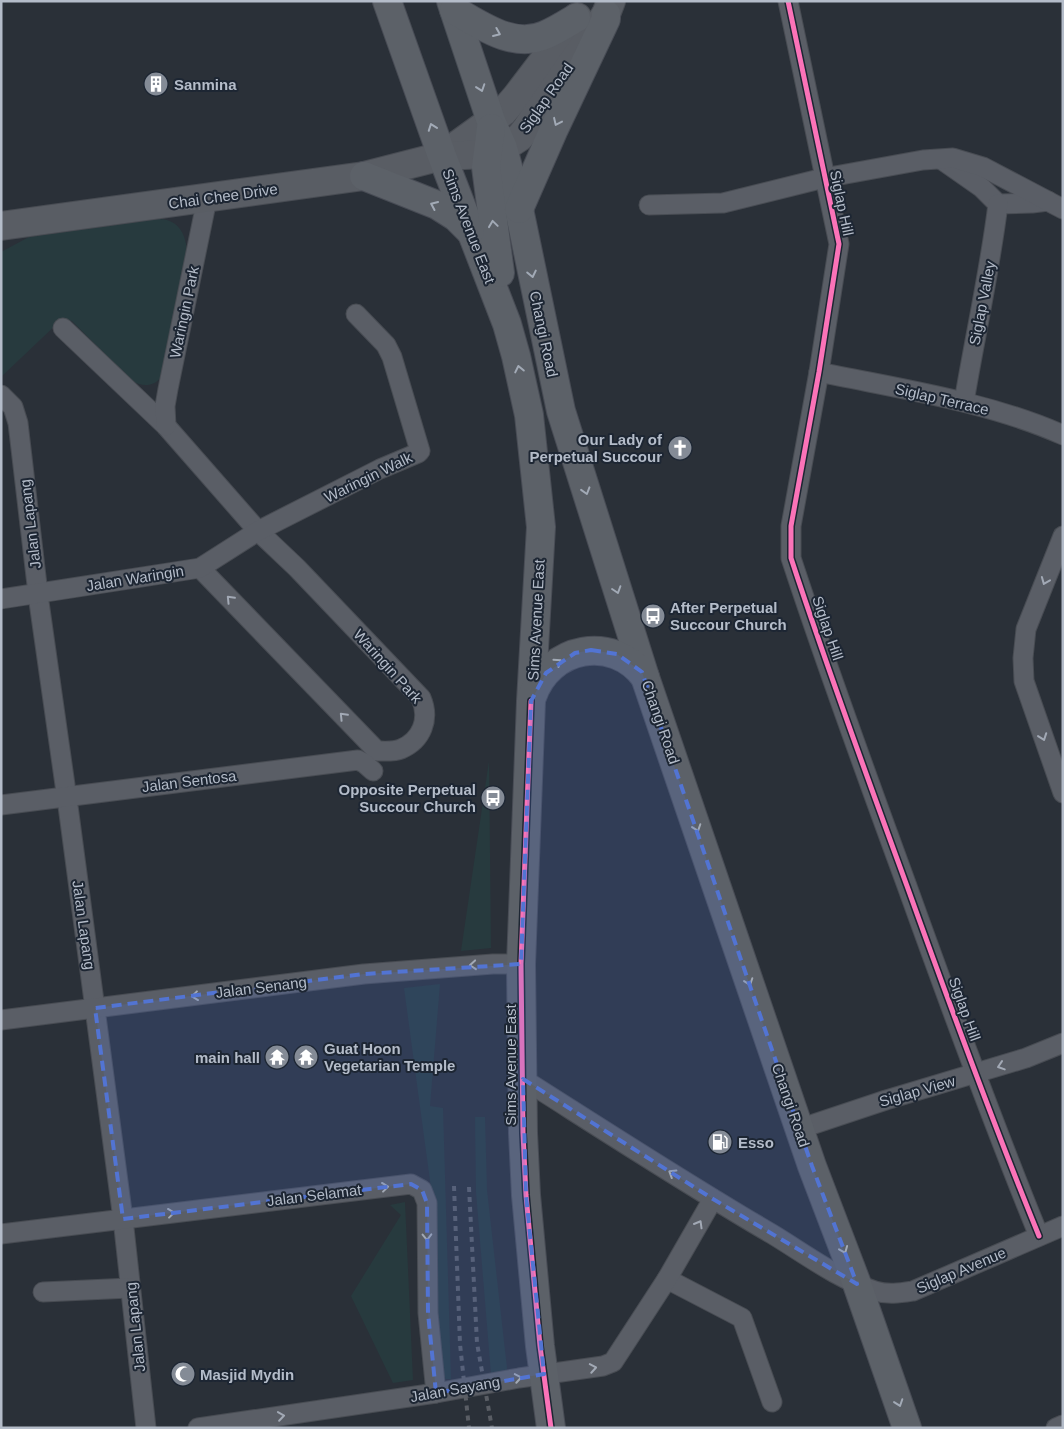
<svg xmlns="http://www.w3.org/2000/svg" width="1064" height="1429" font-family="Arial,sans-serif">
  <style>
    .green { fill: #273a3e }
    .lines { fill: none; stroke-linecap: round; stroke-linejoin: round }
    .street-casing { stroke: #484c53; stroke-width: 21 }
    .secondary-casing { stroke: #484c53; stroke-width: 30 }
    .primary-casing { stroke: #484c55; stroke-width: 30 }
    .street { stroke: #5a5e66; stroke-width: 19 }
    .secondary { stroke: #595d64; stroke-width: 28 }
    .primary { stroke: #5c6168; stroke-width: 28 }
    .rail { stroke: #595d64; stroke-width: 4; stroke-dasharray: 5 5; stroke-linecap: butt }
    .cycleway-casing { stroke: #1d2633; stroke-width: 8 }
    .cycleway { stroke: #fb73b8; stroke-width: 5 }
    .oneway { stroke: #a2aab6 }
    .oneway2 { stroke: #a2a9b5 }
    .marked { fill: #5274d3; fill-opacity: 0.2; stroke: #5274d3; stroke-width: 4; stroke-dasharray: 10 6; stroke-linejoin: round }
    .labels { text-anchor: middle; dominant-baseline: central; stroke-width: 4; stroke-linejoin: round; paint-order: stroke }
    .poi-label { font-size: 15px; font-weight: bold; fill: #b4bcc9; stroke: #1d2633; text-anchor: start }
    .street-label { font-size: 15px; fill: #b4bcc9; stroke: #1d2633 }
  </style>
  <rect width="100%" height="100%" fill="#2a3038"/>
  <g class="green">
    <path d="M159 219C179 219 187 236 187 254L162 376C154 387 143 387 132 381L72 321 64 319 61 320 1 377V252L29 237Z"/>
    <path d="M489 761 491 948 461 951Z"/>
    <path d="M440 984 430 1106 443 1108 451 1379H446L440 1375 433 1310 431 1188 404 988Z"/>
    <path d="M475 1117H485L487 1190 507 1368 506 1372 491 1374 476 1192Z"/>
    <path d="M405 1202 413 1380 393 1383 351 1296 401 1215 390 1205Z"/>
  </g>
  <g class="lines">
    <defs>
      <g id="street">
        <path d="M788 1 839 244 819 372 791 526V558C827 668 867 777 907 886 949 1003 992 1121 1039 1236"/>
        <path d="M942 160 982 188 998 204 1032 203 1048 201"/>
        <path d="M649 205 723 203 824 178 923 160 953 158 983 167 1063 209"/>
        <path d="M63 328 166 426 258 531 297 568 421 698C430 719 422 740 401 749 394 752 384 751 377 751L200 568"/>
        <path d="M819 372C900 389 986 401 1063 435"/>
        <path d="M1 395 13 407 18 423 39 602 68 806 123 1219 146 1428"/>
        <path d="M964 402C975 336 990 270 998 204"/>
        <path d="M166 426 165 406 168 389 207 199"/>
        <path d="M1063 536 1026 629 1023 658 1024 681 1063 793"/>
        <path d="M1 599 200 568 258 531 380 469 418 453 420 451 392 357 386 345 356 314"/>
        <path d="M1 805 358 760 364 763 373 771"/>
        <path d="M1 1020 364 974 493 964H521"/>
        <path d="M523 1079C605 1131 688 1185 772 1234 805 1254 838 1279 875 1291 888 1295 900 1293 913 1291L1063 1226"/>
        <path d="M799 1129 886 1100 1026 1058 1063 1043"/>
        <path d="M1 1234 411 1184 422 1190 427 1203 428 1313 436 1393"/>
        <path d="M667 1279 742 1318 772 1402"/>
        <path d="M43 1292 130 1288"/>
        <path d="M198 1428 436 1393 519 1378 603 1366 613 1362 667 1279 713 1199"/>
        <path d="M1056 1428 1063 1425"/>
      </g>
      <g id="secondary">
        <path d="M442 156 503 112 516 97 577 17"/>
        <path d="M1 226 364 176 442 156 487 154 503 148 520 137 527 128 606 14 611 1"/>
      </g>
      <g id="primary">
        <path d="M387 1 442 156 507 324 516 356 529 415 541 527 531 701 521 964 523 1133 526 1195 540 1346 551 1428"/>
        <path d="M451 1 491 121 503 148 519 209 561 411 645 677 812 1166 857 1284 907 1428"/>
        <path d="M454 10C481 25 513 49 545 35 555 31 566 24 576 18"/>
        <path d="M491 128 486 167 500 273"/>
        <path d="M364 176 437 205 456 217 470 231"/>
        <path d="M519 209 554 129 606 19V14"/>
        <path d="M532 697C549 646 613 634 645 677"/>
      </g>
    </defs>
    <use href="#street" class="street-casing"/>
    <use href="#secondary" class="secondary-casing"/>
    <use href="#primary" class="primary-casing"/>
    <use href="#street" class="street"/>
    <use href="#secondary" class="secondary"/>
    <use href="#primary" class="primary"/>
    <g class="rail">
      <path d="M454 1186 460 1344 469 1428"/>
      <path d="M469 1187 477 1343 492 1428"/>
    </g>
    <defs>
      <g id="cycleway">
        <path d="M788 1 839 244 819 372 791 526V558C827 668 867 777 907 886 949 1003 992 1121 1039 1236"/>
        <path d="M531 701 521 964 523 1133 526 1195 540 1346 551 1428"/>
      </g>
    </defs>
    <use href="#cycleway" class="cycleway-casing"/>
    <use href="#cycleway" class="cycleway"/>
  </g>
  <defs><path id="oneway-chevron" d="M-2-3.5L2.5 0L-2 3.5" fill="none" stroke-width="1.6" stroke-linecap="round" stroke-linejoin="round" transform="scale(1.25)"/></defs>
  <g class="oneway">
    <use href="#oneway-chevron" transform="translate(497 33) rotate(23)"/>
    <use href="#oneway-chevron" transform="translate(481 88) rotate(71)"/>
    <use href="#oneway-chevron" transform="translate(557 122) rotate(115)"/>
    <use href="#oneway-chevron" transform="translate(432 127) rotate(-110)"/>
    <use href="#oneway-chevron" transform="translate(434 205) rotate(-156)"/>
    <use href="#oneway-chevron" transform="translate(493 224) rotate(-98)"/>
    <use href="#oneway-chevron" transform="translate(532 274) rotate(78)"/>
    <use href="#oneway-chevron" transform="translate(519 369) rotate(-102)"/>
    <use href="#oneway-chevron" transform="translate(586 491) rotate(73)"/>
    <use href="#oneway-chevron" transform="translate(617 590) rotate(72)"/>
    <use href="#oneway-chevron" transform="translate(558 662) rotate(-35)"/>
    <use href="#oneway-chevron" transform="translate(697 828) rotate(71)"/>
    <use href="#oneway-chevron" transform="translate(749 982) rotate(71)"/>
    <use href="#oneway-chevron" transform="translate(844 1250) rotate(68)"/>
    <use href="#oneway-chevron" transform="translate(899 1403) rotate(71)"/>
  </g>
  <g class="oneway2">
    <use href="#oneway-chevron" transform="translate(1045 581) rotate(112)"/>
    <use href="#oneway-chevron" transform="translate(230 599) rotate(-134)"/>
    <use href="#oneway-chevron" transform="translate(343 716) rotate(-134)"/>
    <use href="#oneway-chevron" transform="translate(1043 737) rotate(70)"/>
    <use href="#oneway-chevron" transform="translate(473 965) rotate(175)"/>
    <use href="#oneway-chevron" transform="translate(195 996) rotate(173)"/>
    <use href="#oneway-chevron" transform="translate(1001 1066) rotate(162)"/>
    <use href="#oneway-chevron" transform="translate(672 1173) rotate(-148)"/>
    <use href="#oneway-chevron" transform="translate(385 1187) rotate(-7)"/>
    <use href="#oneway-chevron" transform="translate(171 1213) rotate(-7)"/>
    <use href="#oneway-chevron" transform="translate(699 1224) rotate(-60)"/>
    <use href="#oneway-chevron" transform="translate(427 1237) rotate(89)"/>
    <use href="#oneway-chevron" transform="translate(593 1368) rotate(-10)"/>
    <use href="#oneway-chevron" transform="translate(518 1378) rotate(-10)"/>
    <use href="#oneway-chevron" transform="translate(281 1416) rotate(-8)"/>
  </g>
  <path class="marked" d="M591 650 617 654 642 672 812 1166 857 1284 713 1199 523 1079 526 1195 544 1374 436 1393 428 1313 427 1203 422 1190 411 1184 123 1219 95 1008 364 974 521 964 531 701 546 673 575 653Z"/>
  <defs>
    <symbol id="building-disc" viewBox="-11 -11 22 22"><circle r="9.5" fill="#848b96" stroke="#1d2633"/><path d="M-4-6H4V6H1V3H-1V6H-4ZM-2.5-4.3h1.7v1.8h-1.7ZM.8-4.3h1.7v1.8H.8ZM-2.5-1h1.7V.8h-1.7ZM.8-1h1.7V.8H.8Z" fill="#fff"/></symbol>
    <symbol id="church-disc" viewBox="-11 -11 22 22"><circle r="9.5" fill="#848b96" stroke="#1d2633"/><path d="M-1.2-6h2.4v3.5h3.3v2.4h-3.3V6h-2.4V-.1h-3.3v-2.4h3.3Z" fill="#fff"/></symbol>
    <symbol id="bus-disc" viewBox="-11 -11 22 22"><circle r="9.5" fill="#848b96" stroke="#1d2633"/><path d="M-5-6H5V4H4V6H2V4H-2V6H-4V4H-5ZM-3.5-4V0h7V-4ZM-3.5 1.2v1.5H-2V1.2ZM2 1.2v1.5H3.5V1.2Z" fill="#fff"/></symbol>
    <symbol id="temple-disc" viewBox="-11 -11 22 22"><circle r="9.5" fill="#848b96" stroke="#1d2633"/><path d="M0-6L5-2H3V0L6.5 2.5H4V6H1.5V3h-3V6H-4V2.5H-6.5L-3 0V-2H-5Z" fill="#fff"/></symbol>
    <symbol id="fuel-disc" viewBox="-11 -11 22 22"><circle r="9.5" fill="#848b96" stroke="#1d2633"/><path d="M-5.5-6h7V0h2V4h1.3V-2.5L3-4.5l.8-.8L6-3V5H2.5V1h-1V6h-7ZM-4.2-4.7v3.2H.2V-4.7Z" fill="#fff"/></symbol>
    <symbol id="mosque-disc" viewBox="-11 -11 22 22"><circle r="9.5" fill="#848b96" stroke="#1d2633"/><path d="M3.5-4.9A6 6 0 1 0 3.5 4.9A5 5 0 1 1 3.5-4.9Z" fill="#fff"/></symbol>
  </defs>
  <g fill-rule="evenodd">
    <use href="#building-disc" x="142" y="70" width="28" height="28"/>
    <use href="#church-disc" x="666" y="434" width="28" height="28"/>
    <use href="#bus-disc" x="639" y="602" width="28" height="28"/>
    <use href="#bus-disc" x="479" y="784" width="28" height="28"/>
    <use href="#temple-disc" x="263" y="1043" width="28" height="28"/>
    <use href="#temple-disc" x="292" y="1043" width="28" height="28"/>
    <use href="#fuel-disc" x="706" y="1128" width="28" height="28"/>
    <use href="#mosque-disc" x="169" y="1360" width="28" height="28"/>
  </g>
  <g class="labels">
    <g class="poi-label">
      <text x="174" y="84">Sanmina</text>
      <text x="662" y="439" text-anchor="end">Our Lady of<tspan x="662" dy="17">Perpetual Succour</tspan></text>
      <text x="670" y="607">After Perpetual<tspan x="670" dy="17">Succour Church</tspan></text>
      <text x="476" y="789" text-anchor="end">Opposite Perpetual<tspan x="476" dy="17">Succour Church</tspan></text>
      <text x="324" y="1048">Guat Hoon<tspan x="324" dy="17">Vegetarian Temple</tspan></text>
      <text x="260" y="1057" text-anchor="end">main hall</text>
      <text x="738" y="1142">Esso</text>
      <text x="200" y="1374">Masjid Mydin</text>
    </g>
    <g class="street-label">
      <text transform="translate(546 98) rotate(-55)">Siglap Road</text>
      <text transform="translate(223 196) rotate(-8)">Chai Chee Drive</text>
      <text transform="translate(842 203) rotate(78)">Siglap Hill</text>
      <text transform="translate(469 226) rotate(69)">Sims Avenue East</text>
      <text transform="translate(982 303) rotate(-79)">Siglap Valley</text>
      <text transform="translate(184 312) rotate(-78)">Waringin Park</text>
      <text transform="translate(544 334) rotate(78)">Changi Road</text>
      <text transform="translate(942 399) rotate(13)">Siglap Terrace</text>
      <text transform="translate(368 477) rotate(-26)">Waringin Walk</text>
      <text transform="translate(30 524) rotate(-97)">Jalan Lapang</text>
      <text transform="translate(135 578) rotate(-9)">Jalan Waringin</text>
      <text transform="translate(536 620) rotate(-87)">Sims Avenue East</text>
      <text transform="translate(828 628) rotate(71)">Siglap Hill</text>
      <text transform="translate(388 666) rotate(48)">Waringin Park</text>
      <text transform="translate(661 722) rotate(71)">Changi Road</text>
      <text transform="translate(189 781) rotate(-7)">Jalan Sentosa</text>
      <text transform="translate(84 925) rotate(82)">Jalan Lapang</text>
      <text transform="translate(261 987) rotate(-7)">Jalan Senang</text>
      <text transform="translate(965 1009) rotate(70)">Siglap Hill</text>
      <text transform="translate(510 1065) rotate(-90)">Sims Avenue East</text>
      <text transform="translate(917 1091) rotate(-16)">Siglap View</text>
      <text transform="translate(791 1105) rotate(71)">Changi Road</text>
      <text transform="translate(314 1195) rotate(-7)">Jalan Selamat</text>
      <text transform="translate(961 1270) rotate(-23)">Siglap Avenue</text>
      <text transform="translate(135 1327) rotate(-96)">Jalan Lapang</text>
      <text transform="translate(455 1389) rotate(-10)">Jalan Sayang</text>
    </g>
  </g>
  <rect width="1064" height="1429" fill="none" stroke="#b4bcc9" stroke-width="5"/>
</svg>
